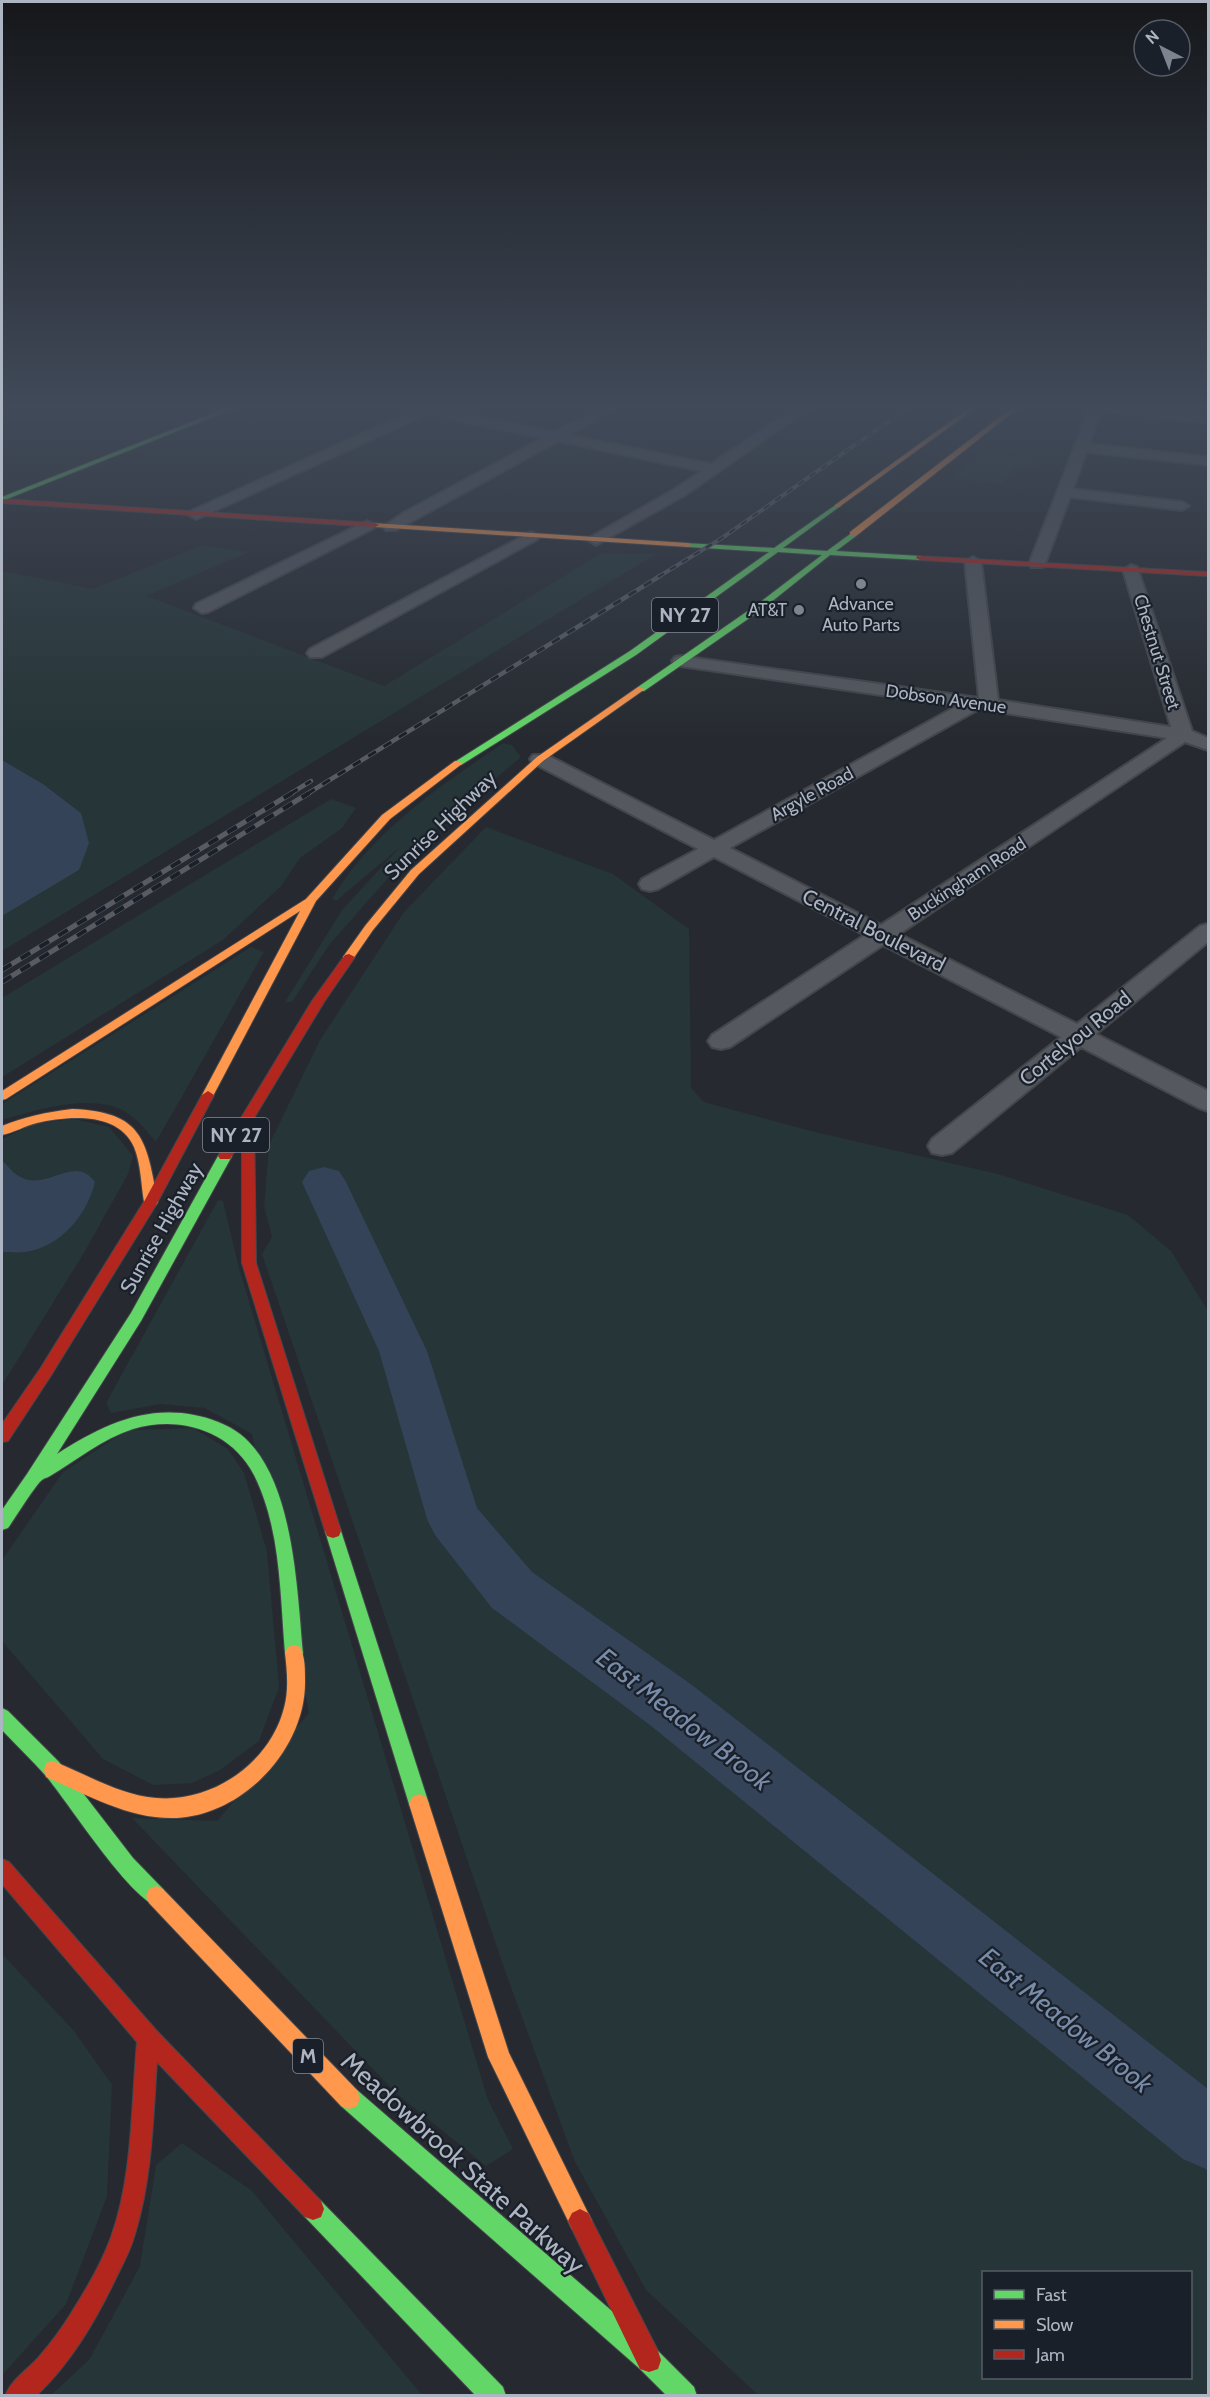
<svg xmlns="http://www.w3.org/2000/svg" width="1210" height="2397" font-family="Cabin,sans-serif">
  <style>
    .green { fill: #263537; fill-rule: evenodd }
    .water { fill: #354359 }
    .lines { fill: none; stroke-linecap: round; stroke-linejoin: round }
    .river { fill: #354359; fill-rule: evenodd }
    .street-casing { stroke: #43464b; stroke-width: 4 }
    .fast-casing { stroke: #43464b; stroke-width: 2 }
    .slow-casing { stroke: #43464b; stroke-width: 2 }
    .jam-casing { stroke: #43464b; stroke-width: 2 }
    .street { fill: #55585e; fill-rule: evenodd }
    .fast { fill: #63d668; fill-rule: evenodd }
    .slow { fill: #ff974d; fill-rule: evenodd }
    .jam { fill: #b3261e; fill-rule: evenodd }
    .rail-far2-casing { stroke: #585c62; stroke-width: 4 }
    .rail-far1-casing { stroke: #585c62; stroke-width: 4.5 }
    .rail-casing { stroke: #585c62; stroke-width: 5 }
    .rail-far2 { stroke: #1a202a; stroke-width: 2; stroke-dasharray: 7; stroke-linecap: butt }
    .rail-far1 { stroke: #1a202a; stroke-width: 3; stroke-dasharray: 9; stroke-linecap: butt }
    .rail { stroke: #1a202a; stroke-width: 4; stroke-dasharray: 11; stroke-linecap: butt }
    .poi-dot { fill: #7e848f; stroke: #1a202a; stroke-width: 2 }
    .labels { text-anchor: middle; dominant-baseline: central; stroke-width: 4.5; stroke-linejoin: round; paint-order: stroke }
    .far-poi-label { font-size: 18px; fill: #aeb5c2; stroke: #1a202a }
    .far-street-label { font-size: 18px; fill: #aeb5c2; stroke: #1a202a }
    .shield { fill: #1a202a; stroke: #828894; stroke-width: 1.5 }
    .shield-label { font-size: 20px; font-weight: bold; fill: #aeb5c2 }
    .street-label { font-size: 21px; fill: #aeb5c2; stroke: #1a202a }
    .near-street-label { font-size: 26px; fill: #aeb5c2; stroke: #1a202a }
    .near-water-label { font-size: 27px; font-style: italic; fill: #788caa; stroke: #1a202a }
  </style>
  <rect width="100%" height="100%" fill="#262a30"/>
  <g class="green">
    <path d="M985 453 1038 460 1035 468 1013 466 1003 484 954 478Z"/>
    <path d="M202 545 249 552 146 596 384 686 602 553 656 554 2 951V916L79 870 81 813 43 784 2 760V571L93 589Z"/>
    <path d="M503 743 512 745 521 757 416 846 329 945 292 1002H285L342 910 400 847 336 901 332 899C371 832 440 786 503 743Z"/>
    <path d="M331 799 356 808 342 828 300 858 281 886 223 940 2 1077V998Z"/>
    <path d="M486 827 613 874 689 929 691 1088 704 1102 811 1131 998 1174 1128 1215 1171 1251 1208 1311V2395H758L646 2290 575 2162 504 1968 262 1254 272 1237 264 1207 269 1145 320 1040 404 912ZM984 2272H1190V2378H984Z"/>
    <path d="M251 947 264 952 156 1142C148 1133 140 1122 130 1115 99 1090 35 1110 2 1120V1104Z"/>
    <path d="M74 1119 109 1127 133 1156 128 1174 85 1251 2 1385V1139L33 1124Z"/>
    <path d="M218 1200 223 1201 239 1268 488 2100 513 2149 486 2166 396 2093 132 1818 217 1821 309 1713 252 1434 205 1408 160 1404 111 1413 106 1403Z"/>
    <path d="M193 1428 228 1449 244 1473 267 1552 279 1687 259 1741 220 1770 192 1783 153 1785 103 1759 2 1641V1560L63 1472 127 1430Z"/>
    <path d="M2 1954 74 2031 112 2085 107 2196 66 2304 2 2375Z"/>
    <path d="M182 2143 251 2190 422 2395 50 2396 89 2360 140 2266 156 2165Z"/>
  </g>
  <g class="water">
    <path d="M2 760 43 784 81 813 89 843 79 870 2 916Z"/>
    <path d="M2 1162 5 1163C39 1208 70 1148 95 1182 87 1215 61 1247 25 1252 18 1253 9 1252 2 1252Z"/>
  </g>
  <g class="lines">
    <path class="river" d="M324 1167 339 1171 346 1182 427 1351 477 1508 532 1572 692 1685 1208 2089V2170L1183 2159 650 1725 492 1608 435 1535 427 1519 379 1351 302 1182 309 1171Z"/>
    <defs>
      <g id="street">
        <path d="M397 405H433L435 408 554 432 605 405H621L569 435 711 464 799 405H814L685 495 596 545 588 540 591 537 675 489 702 471 558 441 396 530H386L383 527 405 512 543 438 427 414 201 517 196 519 188 514 191 511 412 411 398 408Z"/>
        <path d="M1091 405H1114L1208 415V423L1101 411 1089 444 1208 457V465L1086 452 1073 489 1182 502 1189 506 1182 510 1070 497 1045 564 1043 567H1031L1029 564Z"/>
        <path d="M367 521 372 523 375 526 372 529 208 612 202 613 194 608 196 604Z"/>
        <path d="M531 532 536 534 539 537 536 540 322 657H310L307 653 310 649Z"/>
        <path d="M973 557 981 562 998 700 1171 727 1123 570 1131 565 1137 567 1192 731 1208 738V750L1185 742 899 934 1077 1024 1200 926 1208 924V942L1096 1034 1208 1091V1111L1199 1108 1081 1047 952 1153 942 1155 932 1153 928 1146 932 1139 1061 1037 883 945 730 1047 721 1049 712 1047 708 1041 712 1035 865 935 714 857 658 889 650 891 642 889 639 884 642 879 698 849 533 763 530 759 533 755H547L714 840 957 706 681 666 675 665 672 661 675 657 681 656 979 698 965 562ZM979 709 1167 738 881 925 730 848Z"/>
      </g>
      <g id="fast">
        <path d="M234 405H243L2 501V497Z"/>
        <path d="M837 504 841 506 839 507 783 548 827 551 853 532H856V536L836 551 920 556 924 558 920 560 830 555 761 610 644 691H638V687L755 606 822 555 778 552 636 655 461 765 453 763 630 651 769 552 688 547H685V543L774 548Z"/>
        <path d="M225 1152 232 1156 141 1321 57 1454C99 1427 143 1405 194 1415 210 1418 227 1424 240 1434 294 1476 297 1590 303 1653L300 1659 294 1661 288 1659 285 1653C280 1594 281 1529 254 1475 231 1430 179 1415 133 1429 102 1439 77 1460 50 1476 47 1478 44 1478 42 1480 36 1484 14 1520 8 1528L2 1530V1510L27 1474 131 1313 218 1156Z"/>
        <path d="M333 1524 339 1526 341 1531 429 1804 426 1811 419 1814 412 1811 409 1804 325 1531 327 1526Z"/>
        <path d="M2 1708 8 1711 59 1762 133 1858 163 1889 166 1896 163 1903 156 1906C126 1893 70 1805 46 1776 32 1760 16 1745 2 1730Z"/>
        <path d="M349 2087 357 2090 658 2351 694 2387 697 2396H667L640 2369 341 2106 338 2098 341 2090Z"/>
        <path d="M313 2198 321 2201 503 2387 506 2396H476L305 2217 302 2209 305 2201Z"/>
      </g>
      <g id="slow">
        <path d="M973 405H980L839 507H835V505Z"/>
        <path d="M1015 405H1022L856 536H850V532Z"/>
        <path d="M372 523 688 543 692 545 688 547 375 527H372Z"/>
        <path d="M638 687 645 689 543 761 419 874 373 930 353 959H345L343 957 365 926 411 870 537 757Z"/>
        <path d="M455 761 463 763 390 819 316 901 212 1098 208 1099 202 1095 300 911 6 1099 2 1100V1091L306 899 382 815Z"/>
        <path d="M72 1109C144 1112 146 1140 158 1202L156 1205H146L144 1202C141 1184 141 1164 134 1147 118 1111 67 1116 37 1123 25 1126 13 1133 2 1135V1126C24 1117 47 1112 72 1109Z"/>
        <path d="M294 1645 300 1647C305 1657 305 1668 305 1679 307 1747 245 1814 177 1818 130 1820 88 1795 46 1777L44 1770 46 1763 53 1761C86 1774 119 1795 156 1798 212 1803 270 1763 284 1708 289 1690 287 1671 285 1653L288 1647Z"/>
        <path d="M419 1794 426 1797 429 1804 509 2053 592 2221 588 2229 580 2233 572 2229 488 2057 409 1804 412 1797Z"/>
        <path d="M156 1886 163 1889 357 2090 360 2098 357 2106 349 2109 341 2106 149 1903 146 1896 149 1889Z"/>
      </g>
      <g id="jam">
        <path d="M2 499 375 523 379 525 375 527 2 503Z"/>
        <path d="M917 556 1208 572V576L920 560 916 558Z"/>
        <path d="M349 954 355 957 324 1002 254 1118 256 1263 341 1531 339 1536 333 1538 327 1536 325 1531 242 1263V1139L230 1159H220L218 1156 312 1001 345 955Z"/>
        <path d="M208 1091 214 1095 156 1205 50 1377 8 1441 2 1442V1424L40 1369 145 1200 202 1095Z"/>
        <path d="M2 1859 9 1862 156 2030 321 2201 324 2209 321 2217 313 2220 305 2217 157 2062C153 2120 152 2179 135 2234 131 2249 124 2262 117 2276 96 2320 72 2362 36 2396H5C11 2380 27 2370 38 2358 51 2343 63 2327 73 2310 87 2288 102 2262 111 2237 133 2176 131 2106 137 2042L2 1884Z"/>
        <path d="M580 2209 588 2213 658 2351 661 2360 658 2369 649 2372 640 2369 572 2229 568 2221 572 2213Z"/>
      </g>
    </defs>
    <use href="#street" class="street-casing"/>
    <use href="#fast" class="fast-casing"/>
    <use href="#slow" class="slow-casing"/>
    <use href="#jam" class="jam-casing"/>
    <use href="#street" class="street"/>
    <use href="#fast" class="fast"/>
    <use href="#slow" class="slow"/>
    <use href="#jam" class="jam"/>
    <defs>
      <path id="rail-far2" d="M658 577 722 538 912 405"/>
      <g id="rail-far1">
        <path d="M290 794 311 781"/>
        <path d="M307 794 660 576"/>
      </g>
      <g id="rail">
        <path d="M2 970 292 793"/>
        <path d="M2 982 309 793"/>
      </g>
    </defs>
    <use href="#rail-far2" class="rail-far2-casing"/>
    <use href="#rail-far1" class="rail-far1-casing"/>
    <use href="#rail" class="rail-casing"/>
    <use href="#rail-far2" class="rail-far2"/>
    <use href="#rail-far1" class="rail-far1"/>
    <use href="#rail" class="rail"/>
  </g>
  <linearGradient id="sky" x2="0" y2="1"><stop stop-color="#15171a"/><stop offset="0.55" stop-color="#414a59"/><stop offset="1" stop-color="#414a59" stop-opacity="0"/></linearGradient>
  <rect width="1210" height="741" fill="url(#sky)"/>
  <g class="poi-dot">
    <circle cx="861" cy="584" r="6"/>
    <circle cx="799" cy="610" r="6"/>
  </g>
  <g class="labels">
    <g class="far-poi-label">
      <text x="861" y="604">Advance<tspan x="861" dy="21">Auto Parts</tspan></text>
      <text x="787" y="610" text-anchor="end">AT&amp;T</text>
    </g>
    <g class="far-street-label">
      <text transform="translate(1157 652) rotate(73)">Chestnut Street</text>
      <text transform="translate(946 699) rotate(8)">Dobson Avenue</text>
      <text transform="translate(812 794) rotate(-29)">Argyle Road</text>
      <text transform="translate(967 879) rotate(-33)">Buckingham Road</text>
    </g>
    <g class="shield">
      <rect x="652" y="598" width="66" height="34" rx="4.5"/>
      <rect x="203" y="1118" width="66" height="34" rx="4.5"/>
      <rect x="293" y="2039" width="30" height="34" rx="4.5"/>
    </g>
    <g class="shield-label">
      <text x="685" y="615">NY 27</text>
      <text x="236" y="1135">NY 27</text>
      <text x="308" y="2056">M</text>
    </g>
    <g class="street-label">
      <text transform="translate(440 825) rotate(-44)">Sunrise Highway</text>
      <text transform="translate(874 930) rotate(27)">Central Boulevard</text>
      <text transform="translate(1075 1038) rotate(-39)">Cortelyou Road</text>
      <text transform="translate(161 1228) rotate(-61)">Sunrise Highway</text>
    </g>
    <g class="near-street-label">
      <text transform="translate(463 2163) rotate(42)">Meadowbrook State Parkway</text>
    </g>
    <g class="near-water-label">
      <text transform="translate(684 1719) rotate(38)">East Meadow Brook</text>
      <text transform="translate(1066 2020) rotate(39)">East Meadow Brook</text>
    </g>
  </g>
  <rect width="1210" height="2397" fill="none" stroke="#aeb5c2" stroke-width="6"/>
  <rect x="982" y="2271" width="210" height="108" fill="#1a202a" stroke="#555c67" stroke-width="1.5"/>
  <rect x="994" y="2290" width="30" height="9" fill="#63d668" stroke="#555c67" stroke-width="1.5"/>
  <text x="1036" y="2301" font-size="18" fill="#aeb5c2">Fast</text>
  <rect x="994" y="2320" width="30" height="9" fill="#ff974d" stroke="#555c67" stroke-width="1.5"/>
  <text x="1036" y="2331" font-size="18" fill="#aeb5c2">Slow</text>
  <rect x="994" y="2350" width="30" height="9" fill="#b3261e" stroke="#555c67" stroke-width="1.5"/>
  <text x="1036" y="2361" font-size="18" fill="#aeb5c2">Jam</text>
  <g transform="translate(1162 48) rotate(318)"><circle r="28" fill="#1a202a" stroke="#555c67" stroke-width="1.5"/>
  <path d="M0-4.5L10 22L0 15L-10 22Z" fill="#7e848f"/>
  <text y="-9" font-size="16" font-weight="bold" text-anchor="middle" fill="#aeb5c2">N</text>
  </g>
</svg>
